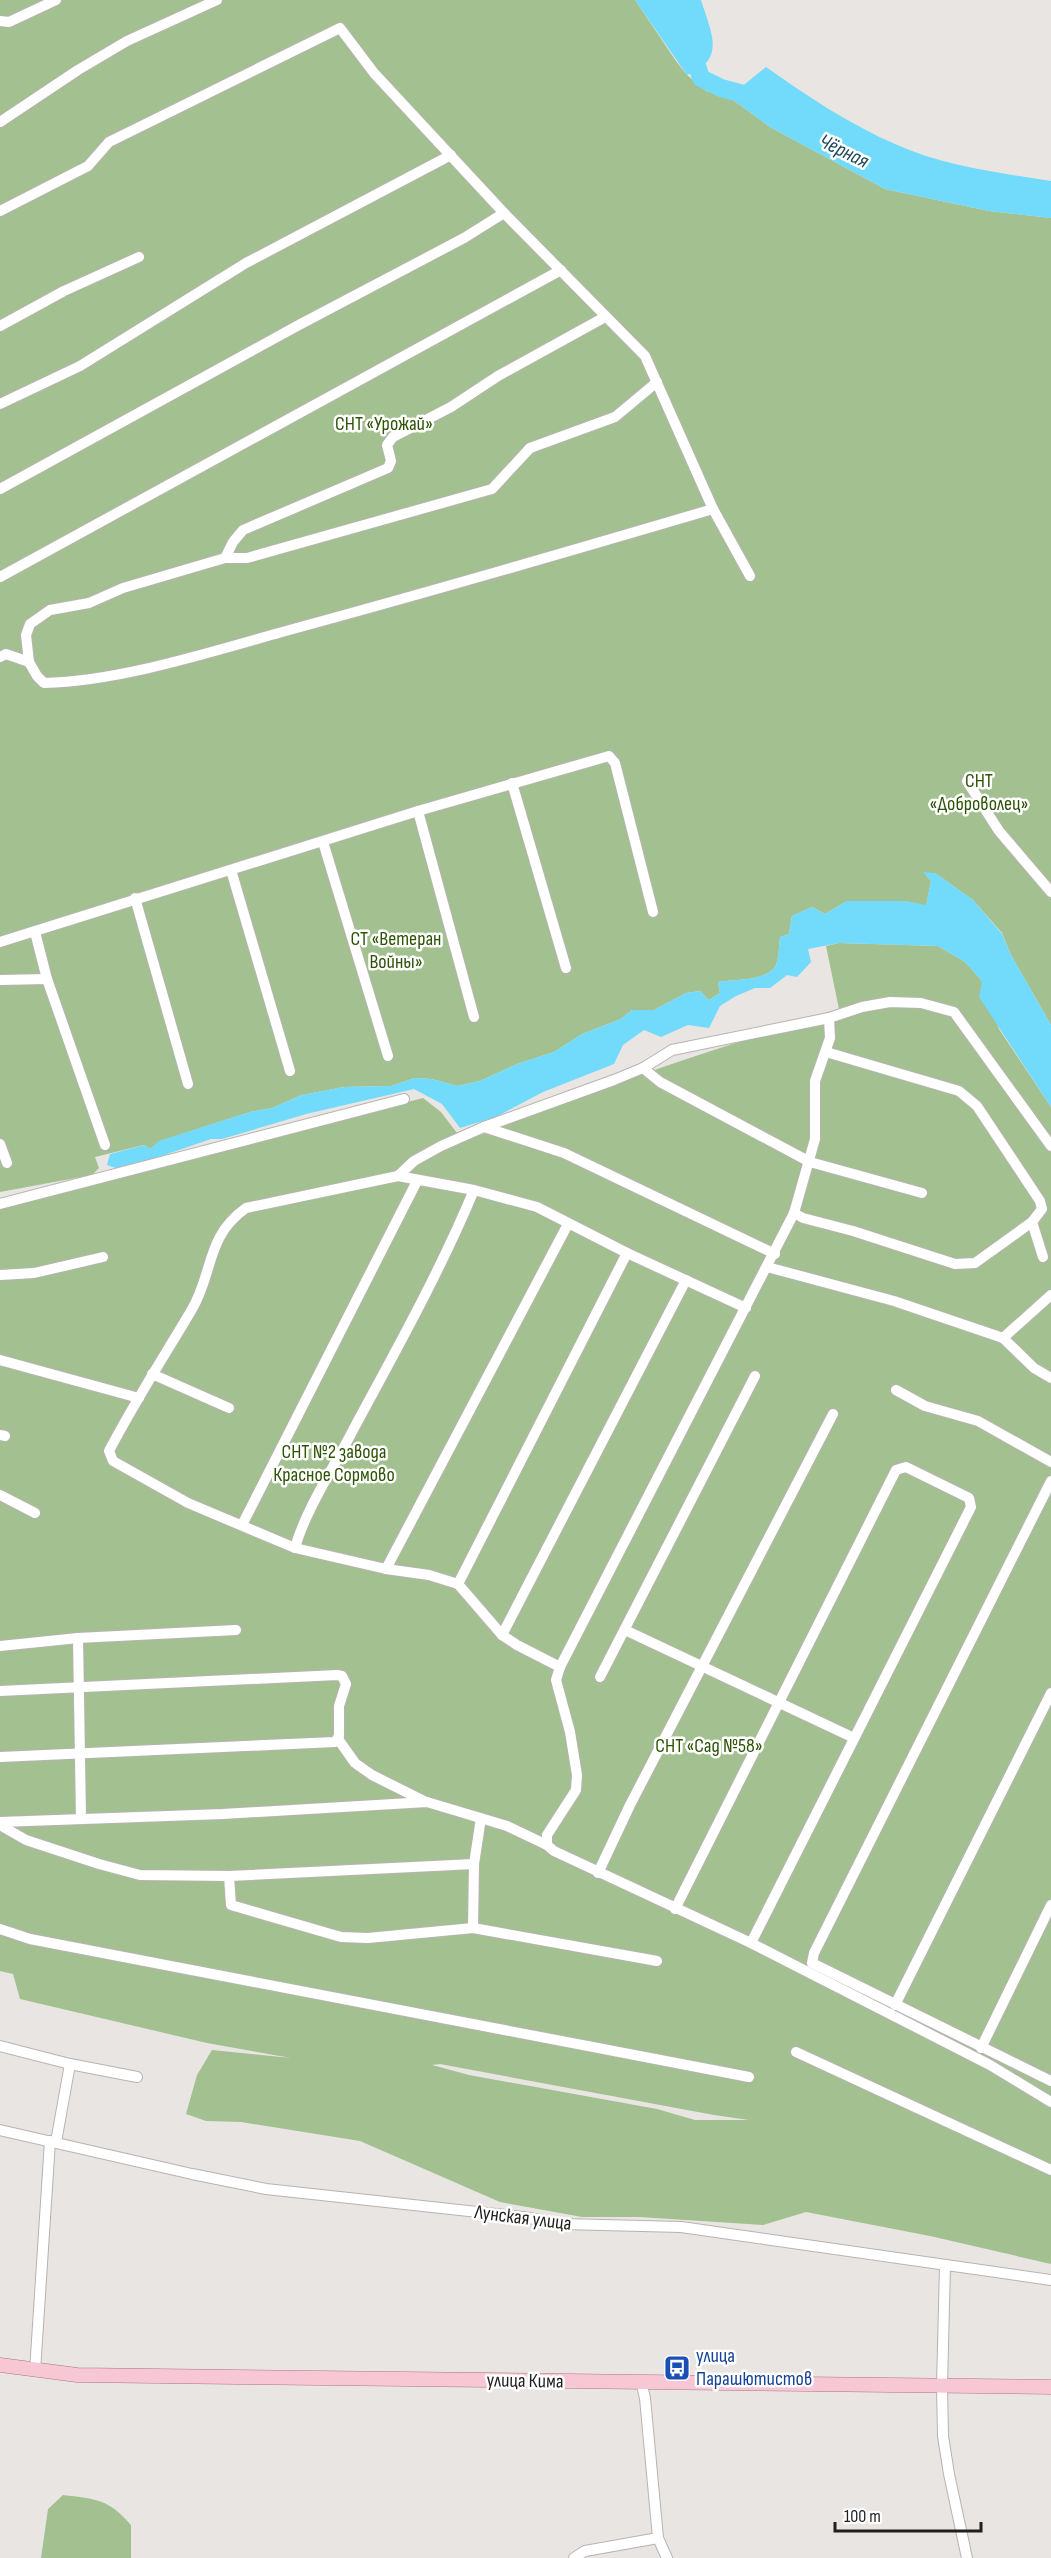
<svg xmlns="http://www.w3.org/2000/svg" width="1051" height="2558" font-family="'Sofia Sans Condensed',sans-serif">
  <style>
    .green { fill: #a3c091; fill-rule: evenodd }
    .water { fill: #72dafb }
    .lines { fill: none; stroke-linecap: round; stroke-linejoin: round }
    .river { stroke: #72dafb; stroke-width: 18 }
    .minor-casing { stroke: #b8b3b1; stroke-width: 12 }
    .major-casing { stroke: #aa7483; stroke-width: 15 }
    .minor { stroke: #fff; stroke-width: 10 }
    .major { stroke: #f8c7d6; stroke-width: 14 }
    .labels { text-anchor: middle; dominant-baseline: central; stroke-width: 5; stroke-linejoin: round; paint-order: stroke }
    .park-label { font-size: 20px; fill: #2d5306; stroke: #fff }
    .street-label { font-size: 20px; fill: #211f1e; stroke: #fff }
    .transit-label { font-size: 20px; fill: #164399; stroke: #fff; text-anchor: start }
    .water-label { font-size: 21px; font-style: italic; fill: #1e4b59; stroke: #fff }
  </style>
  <rect width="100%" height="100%" fill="#e9e5e2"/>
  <g class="green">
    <path d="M0 0H635L676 61 687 75 706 91 729 97 770 127 885 189 989 211 1051 218V1025L1011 955 1002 933 973 900 935 873H924L931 881 926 906 905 901H847L825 914 812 907 792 916 789 934 780 937C779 945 779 958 776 965 767 982 735 979 718 982L720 993 709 1000 700 991 686 993 654 1010H632L621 1019 582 1034 554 1052 517 1064 480 1081 457 1086 432 1079 415 1078 391 1086 344 1087 302 1095 272 1108 250 1112 160 1141 150 1149 144 1145 95 1157 99 1168 92 1175 0 1192Z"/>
    <path d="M839 943 938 946 965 962 982 981 999 1029 1051 1107V2264L930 2236 806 2212 763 2225 640 2217H582L500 2202 360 2141 241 2122 206 2121 186 2114 197 2075 212 2050 291 2058 207 2043 20 1999 13 1974 0 1971V1206L423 1098 441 1112 460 1137 480 1135C599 1089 717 1044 840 1014L826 946ZM440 2064 714 2115 749 2120H695L657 2109 469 2075 432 2065Z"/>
    <path d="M63 2495C96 2499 109 2499 131 2525V2558H41L48 2509Z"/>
  </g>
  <g class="water">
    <path d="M635 0H701C711 33 727 59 687 75Z"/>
    <path d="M766 67C807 96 849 124 895 144 943 166 1000 173 1051 181V218L989 211 885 189 770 127 729 97Z"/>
    <path d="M923 872 935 873 973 900 1002 934 1011 955 1051 1025V1107L979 997 982 981 965 962 938 946 839 943 808 949 811 962 797 977 787 975 770 988H755L736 996 720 1006 709 1028 688 1025 661 1037 644 1030 623 1045 614 1064 543 1092 496 1117 460 1128 442 1104 414 1089 306 1114 222 1139H211L121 1170 107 1165 110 1154 145 1145 150 1149 159 1141 250 1112 272 1108 302 1095 344 1087 391 1086 415 1078 432 1079 457 1086 480 1081 517 1064 554 1052 582 1034 621 1019 632 1010H654L686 993 700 991 709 1000 720 993 718 982C735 979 767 982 776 965 779 958 779 945 780 937L789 934 792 916 812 907 825 914 847 901H905L926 905 931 881Z"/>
  </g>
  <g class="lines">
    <path class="river" d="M691 47 701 78 721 88 758 98"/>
    <defs>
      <g id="minor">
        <path d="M0 21 9 22 56 0"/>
        <path d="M0 122 78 70 127 41 217 0"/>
        <path d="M0 211 88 166 109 142 340 28 374 73 504 213 645 356 713 509 750 576"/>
        <path d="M0 326 64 291 139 257"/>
        <path d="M0 404 80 366 246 263 451 155"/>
        <path d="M0 489 297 326 464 238 504 213"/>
        <path d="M225 558H247L492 489 530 448 615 417 657 382"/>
        <path d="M0 577 561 270"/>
        <path d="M0 657 6 654 29 662 37 676 44 683C123 681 216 650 293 629 433 591 574 550 713 509"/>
        <path d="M29 662 26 635 30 624 50 610 89 603 123 588 225 558 233 542 243 530 388 468 391 461 387 445 393 437 451 407 498 376 605 317"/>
        <path d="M967 781 999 831 1051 892"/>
        <path d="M512 783 566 968"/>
        <path d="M418 811 474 1017"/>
        <path d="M323 842 388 1056"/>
        <path d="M231 870 290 1071"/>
        <path d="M135 898 188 1084"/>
        <path d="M35 932 47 979 105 1145"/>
        <path d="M0 942 418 811 609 756 615 763 653 912"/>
        <path d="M0 980 47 979"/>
        <path d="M829 1018 830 1038 815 1081V1139L794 1213 560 1667 556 1680 570 1732 577 1775 576 1790 547 1835V1845L554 1851 751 1943 990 2065 1051 2102"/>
        <path d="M643 1068 660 1082 810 1162 922 1193"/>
        <path d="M484 1127 564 1153 775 1254"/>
        <path d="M0 1144 7 1163"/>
        <path d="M398 1176 414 1161 441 1146 484 1127 614 1080 643 1068 672 1050 829 1018 862 1007 890 1002 921 1003 954 1012 1051 1146"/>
        <path d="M0 1204 404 1099"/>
        <path d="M794 1213 803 1218 853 1231 955 1264 975 1263 1032 1222 1042 1209 1040 1201 977 1106 959 1091 826 1052"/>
        <path d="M1032 1222 1043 1257"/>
        <path d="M767 1267 894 1301 1003 1338 1034 1368 1051 1378"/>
        <path d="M0 1275 34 1273 103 1257"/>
        <path d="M1003 1338 1051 1295"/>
        <path d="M0 1360 139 1398"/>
        <path d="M152 1374 229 1408"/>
        <path d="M896 1390 925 1406 978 1421 1051 1462"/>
        <path d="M0 1435 5 1436"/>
        <path d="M1051 1481 814 1953 812 1963 1051 2081"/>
        <path d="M0 1495 35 1513"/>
        <path d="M242 1525 417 1181"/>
        <path d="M295 1548C305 1511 334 1467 352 1432 395 1352 439 1274 474 1190"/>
        <path d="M386 1569 568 1224"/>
        <path d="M458 1584 627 1253"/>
        <path d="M625 1630 854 1738"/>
        <path d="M502 1635 686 1280"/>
        <path d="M78 1638 81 1818"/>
        <path d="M0 1646 78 1638 236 1630"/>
        <path d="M560 1667 517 1645 502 1635 458 1584 429 1575 386 1569 295 1548 188 1503 113 1461 109 1451C134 1403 163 1358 191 1311 214 1273 205 1237 246 1208L398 1176 474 1190 537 1207 627 1253 746 1308"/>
        <path d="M600 1677 755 1376"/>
        <path d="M0 1691 337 1675 342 1676 346 1684 339 1706V1736L335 1742 0 1757"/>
        <path d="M338 1739 355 1763 372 1775 424 1801"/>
        <path d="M0 1822 223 1814 427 1802 507 1826 547 1845"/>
        <path d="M0 1825 26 1840 99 1864 140 1875 229 1876 474 1864"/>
        <path d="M598 1873 630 1805 833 1414"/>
        <path d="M229 1876 231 1905 341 1937 368 1938 473 1928 657 1961"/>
        <path d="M675 1909 896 1470 906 1467 969 1498 971 1507 751 1943"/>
        <path d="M473 1928 474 1864 481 1818"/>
        <path d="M0 1929 30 1939 749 2077"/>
        <path d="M895 2005 1051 1693"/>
        <path d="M0 2046 70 2064 137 2077"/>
        <path d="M981 2048 1051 1905"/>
        <path d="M796 2052 1051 2170"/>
        <path d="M0 2130 192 2174 266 2189 523 2217 563 2224 681 2227 1051 2280"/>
        <path d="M56 2142 70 2064"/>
        <path d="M945 2266 942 2386 943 2436 949 2474 967 2558"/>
        <path d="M35 2371 50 2141"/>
        <path d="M658 2538 667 2558"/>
        <path d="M574 2558 585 2551 658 2538 645 2398 641 2381"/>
      </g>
      <path id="major" d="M0 2365 77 2375 1051 2387"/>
    </defs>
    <use href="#minor" class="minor-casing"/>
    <use href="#major" class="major-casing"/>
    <use href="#minor" class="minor"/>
    <use href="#major" class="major"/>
  </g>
  <defs>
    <symbol id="bus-square" viewBox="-11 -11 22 22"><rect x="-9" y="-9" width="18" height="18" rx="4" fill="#1a4fb4" stroke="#fff"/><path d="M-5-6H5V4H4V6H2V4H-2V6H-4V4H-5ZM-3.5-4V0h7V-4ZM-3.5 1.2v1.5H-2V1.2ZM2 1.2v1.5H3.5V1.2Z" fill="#fff"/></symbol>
  </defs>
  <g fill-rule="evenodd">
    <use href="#bus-square" x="662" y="2353" width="30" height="30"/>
  </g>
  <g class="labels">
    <g class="park-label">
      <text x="384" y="424">СНТ «Урожай»</text>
      <text x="979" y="781">СНТ<tspan x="979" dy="23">«Доброволец»</tspan></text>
      <text x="396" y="939">СТ «Ветеран<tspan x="396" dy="23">Войны»</tspan></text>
      <text x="334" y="1452">СНТ №2 завода<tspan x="334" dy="23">Красное Сормово</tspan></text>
      <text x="709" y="1746">СНТ «Сад №58»</text>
    </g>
    <g class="street-label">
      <text transform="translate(523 2218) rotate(7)">Лунская улица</text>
      <text transform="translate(525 2381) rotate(1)">улица Кима</text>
    </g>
    <g class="transit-label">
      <text x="696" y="2356">улица<tspan x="696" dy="23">Парашютистов</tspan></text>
    </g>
    <g class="water-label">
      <text transform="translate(844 151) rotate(26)">Чёрная</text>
    </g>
  </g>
  <path d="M835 2522v9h146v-9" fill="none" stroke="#211f1e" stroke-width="3"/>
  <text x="844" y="2522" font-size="18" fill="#211f1e" stroke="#ffffff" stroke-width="4.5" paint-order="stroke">100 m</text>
</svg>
